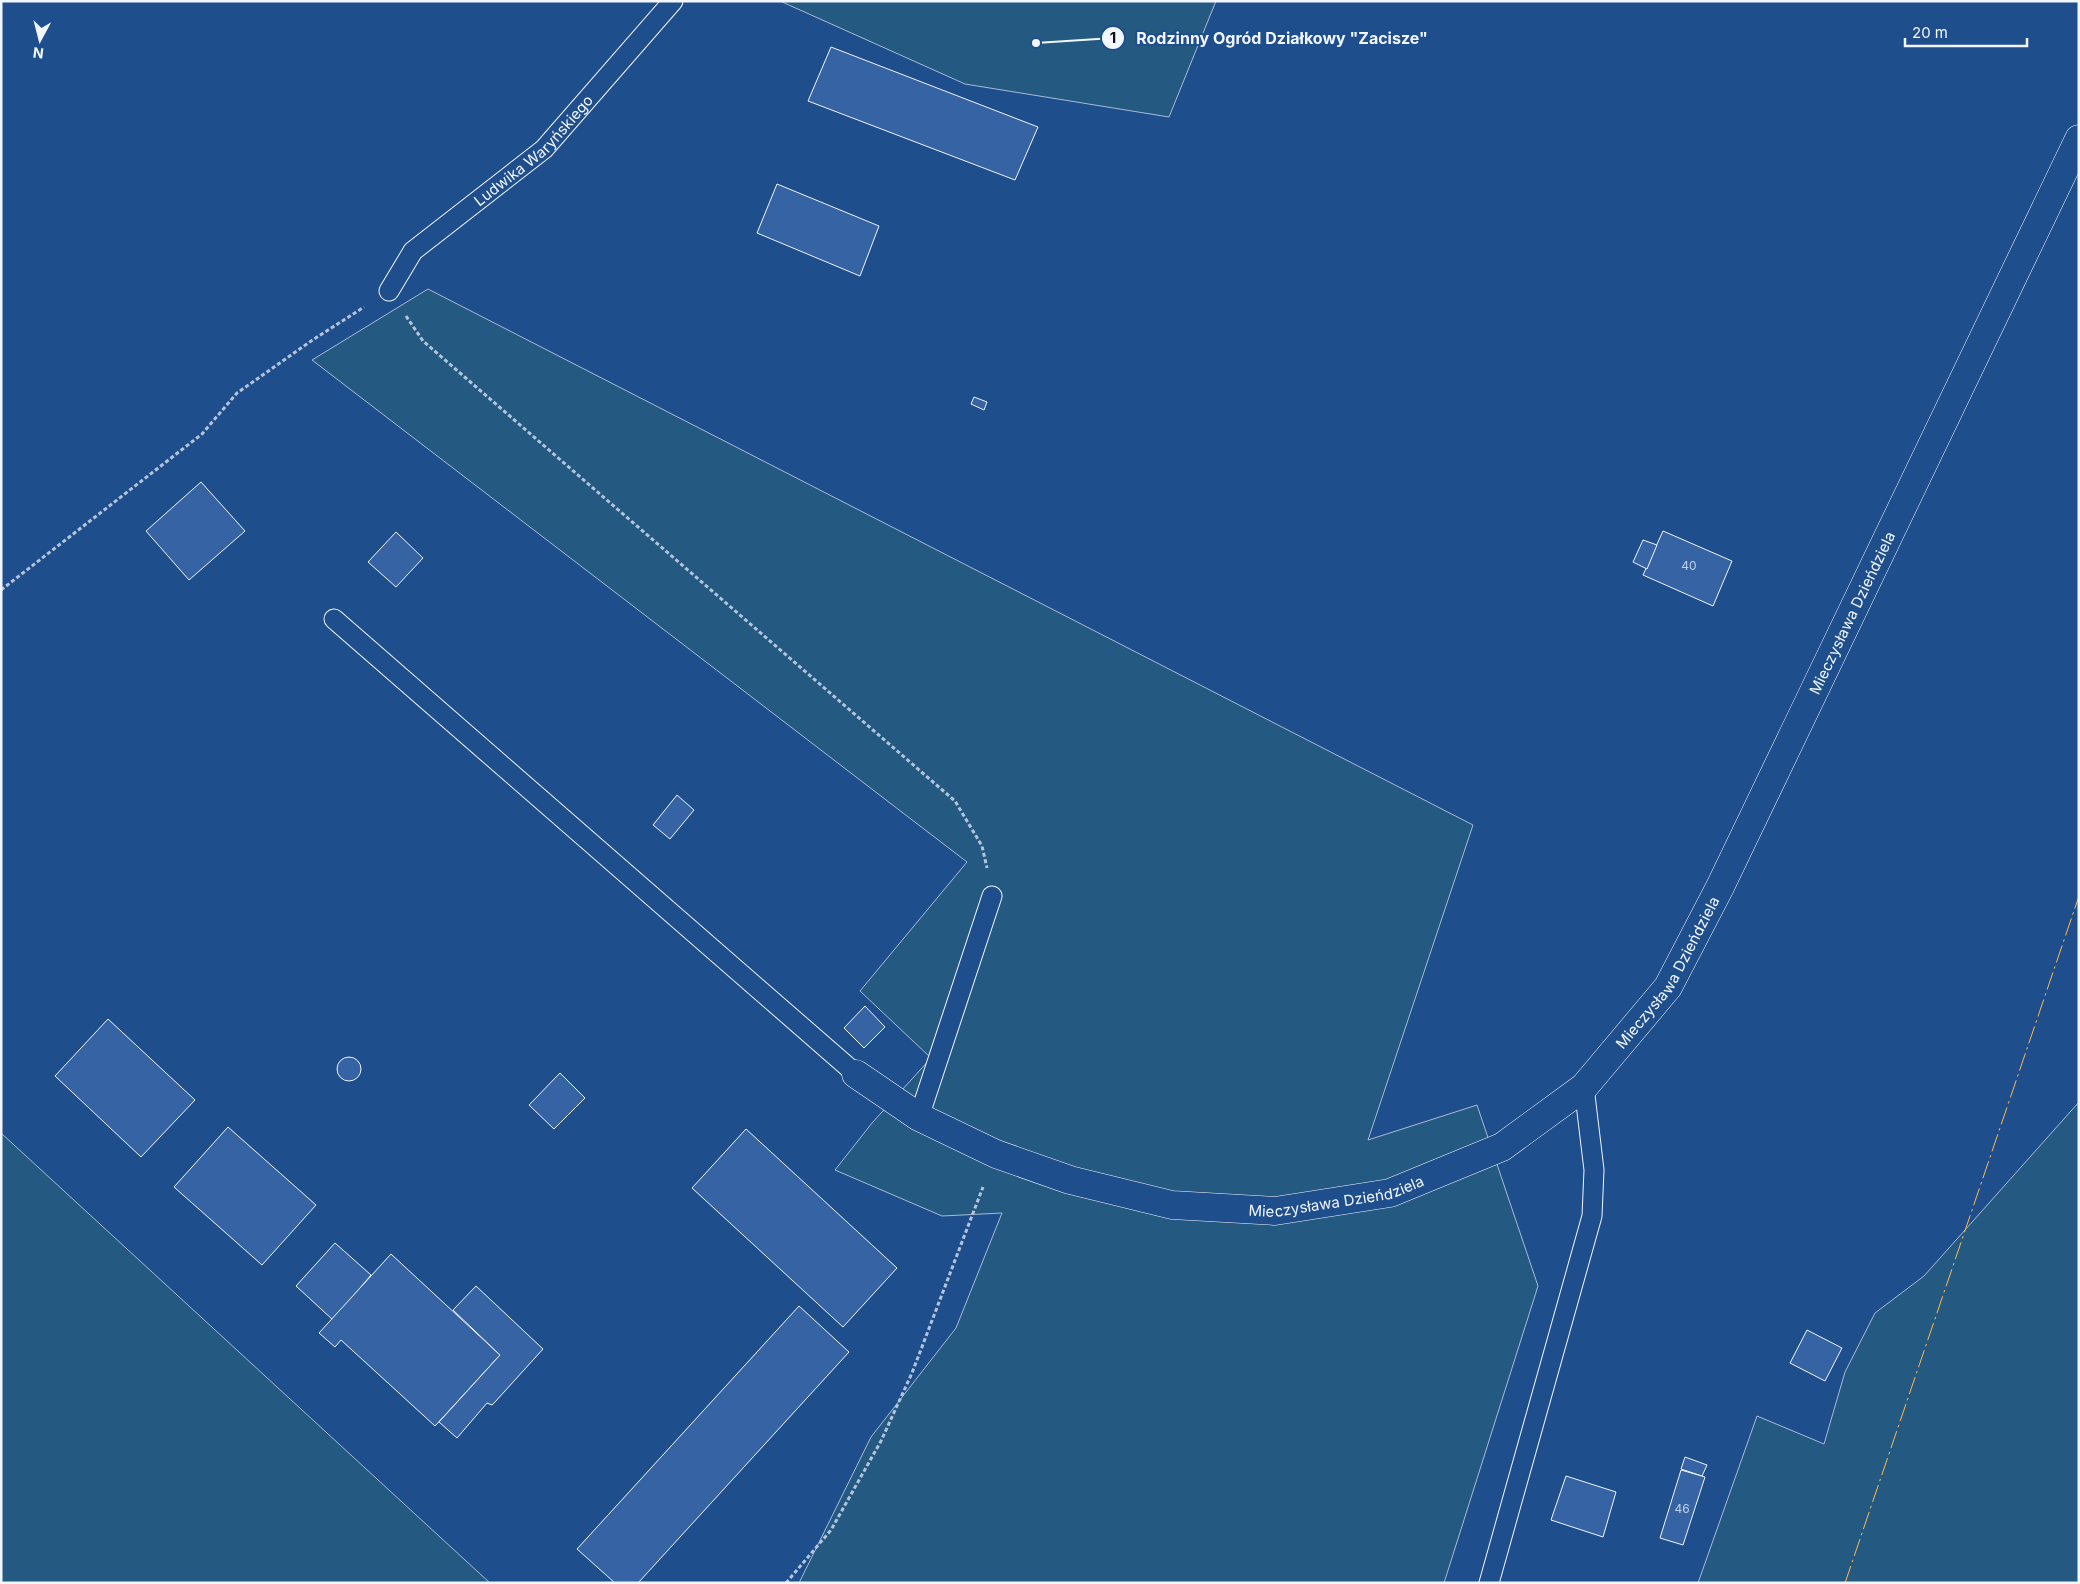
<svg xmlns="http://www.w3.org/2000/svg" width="2080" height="1584" font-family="Inter,sans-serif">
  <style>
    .green { fill: #245a82; stroke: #a8bbd7 }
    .building { fill: #3563a3; stroke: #f2f6ff }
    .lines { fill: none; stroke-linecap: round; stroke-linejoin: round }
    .service-casing { stroke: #f2f6ff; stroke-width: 21 }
    .minor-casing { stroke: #f2f6ff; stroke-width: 29 }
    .path { stroke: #b3c4dc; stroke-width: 3; stroke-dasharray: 4 2.5; stroke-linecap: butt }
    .service { stroke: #1f4e8c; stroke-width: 19 }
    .minor { stroke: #1f4e8c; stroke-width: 28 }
    .power { stroke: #ffb74d; stroke-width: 1; stroke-dasharray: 18 4 2.5 4; stroke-linecap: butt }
    .labels { text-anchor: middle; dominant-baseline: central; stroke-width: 4; stroke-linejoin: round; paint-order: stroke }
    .number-label { font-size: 12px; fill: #c3d1e8 }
    .street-label { font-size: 15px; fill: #f2f6ff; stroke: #1f4e8c }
    .leader { fill: none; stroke: #f2f6ff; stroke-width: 2 }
    .callout-dot { fill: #f2f6ff; stroke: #1f4e8c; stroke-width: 2 }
    .mark-label { font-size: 15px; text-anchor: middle; font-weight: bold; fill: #111 }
    .callout-label { font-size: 16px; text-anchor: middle; font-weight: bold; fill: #f2f6ff; stroke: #1f4e8c; stroke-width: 4; stroke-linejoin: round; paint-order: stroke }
  </style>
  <rect width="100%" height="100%" fill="#1f4e8c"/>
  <g class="green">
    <path d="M780 1H1216L1169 117 965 84Z"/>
    <path d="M428 289 1473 825 1368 1140 1477 1105 1538 1286 1444 1583H799L871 1437 956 1328 1002 1213 942 1216 835 1170 872 1123 931 1058 860 991 967 862 312 360Z"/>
    <path d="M2079 1102V1583H1698L1757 1416 1824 1444 1845 1372 1875 1313 1924 1276Z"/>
    <path d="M1 1133 490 1583H1Z"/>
  </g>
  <g class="building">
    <path d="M831 47 1038 127 1015 180 808 101Z"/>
    <path d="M777 184 879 226 860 276 757 233Z"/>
    <path d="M974 397 987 402 984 410 971 404Z"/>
    <path d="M201 482 245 531 189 580 146 531Z"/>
    <path d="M1663 531 1732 561 1713 606 1643 575Z"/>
    <path d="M396 532 423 558 396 587 368 562Z"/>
    <path d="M1643 540 1657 545 1647 569 1633 562Z"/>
    <path d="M677 795 694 810 670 839 653 825Z"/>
    <path d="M865 1006 885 1027 864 1048 844 1028Z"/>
    <path d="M108 1019 195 1100 141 1157 55 1076Z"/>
    <circle cx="349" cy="1069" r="12"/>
    <path d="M560 1073 585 1098 554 1129 529 1105Z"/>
    <path d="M228 1127 316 1205 262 1265 174 1187Z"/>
    <path d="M746 1129 897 1268 843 1327 692 1188Z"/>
    <path d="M335 1243 371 1275 333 1320 296 1286Z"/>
    <path d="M391 1254 500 1355 435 1426 341 1340 335 1347 319 1333Z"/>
    <path d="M476 1286 543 1349 495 1402 492 1405 487 1403 457 1438 439 1422 500 1355 453 1310Z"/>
    <path d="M799 1306 849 1352 638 1583H615L577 1549Z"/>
    <path d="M1807 1330 1842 1348 1825 1381 1790 1363Z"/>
    <path d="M1685 1457 1707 1465 1702 1476 1681 1469Z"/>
    <path d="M1681 1470 1705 1477 1683 1545 1660 1538Z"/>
    <path d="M1566 1476 1616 1492 1603 1537 1551 1520Z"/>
  </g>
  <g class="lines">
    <defs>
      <g id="service">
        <path id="s1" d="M389 291 413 251 544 149 673 1"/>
        <path d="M334 619 856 1074"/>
        <path d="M919 1117 992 896"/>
        <path d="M1489 1583 1592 1216 1594 1170 1584 1087"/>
      </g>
      <g id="minor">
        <path id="s2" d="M856 1074 919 1117 996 1154 1070 1180 1172 1205 1275 1211 1390 1193 1502 1147 1584 1087 1668 987 1720 887 2079 139"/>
      </g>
    </defs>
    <use href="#service" class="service-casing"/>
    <use href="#minor" class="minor-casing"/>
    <g class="path">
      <path d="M406 316 423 341 955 801 982 846 987 868"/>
      <path d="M1 590 202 434 237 393 314 339 364 307"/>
      <path d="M786 1583 831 1530 881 1441 912 1373 983 1187"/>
    </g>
    <use href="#service" class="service"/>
    <use href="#minor" class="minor"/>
    <path class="power" d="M1845 1583 2079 896"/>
  </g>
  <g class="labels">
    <g class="number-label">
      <text x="1689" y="565">40</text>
      <text x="1682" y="1508">46</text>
    </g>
    <g class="street-label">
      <text stroke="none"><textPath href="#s1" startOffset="204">Ludwika Waryńskiego</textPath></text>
      <text stroke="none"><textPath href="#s2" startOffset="1335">Mieczysława Dzieńdziela</textPath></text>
      <text stroke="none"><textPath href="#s2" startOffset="930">Mieczysława Dzieńdziela</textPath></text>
      <text stroke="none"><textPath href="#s2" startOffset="511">Mieczysława Dzieńdziela</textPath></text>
    </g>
  </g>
  <path class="leader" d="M1036 43L1113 38"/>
  <g class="callout-dot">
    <circle cx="1036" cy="43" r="5"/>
    <circle cx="1113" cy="38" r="12"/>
  </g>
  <g class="mark-label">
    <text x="1113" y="43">1</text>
  </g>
  <g class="callout-label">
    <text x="1282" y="44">Rodzinny Ogród Działkowy "Zacisze"</text>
  </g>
  <rect width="2080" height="1584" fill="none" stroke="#f2f6ff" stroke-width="5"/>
  <g transform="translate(40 40) rotate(187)" stroke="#1f4e8c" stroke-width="4" paint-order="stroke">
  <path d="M0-4L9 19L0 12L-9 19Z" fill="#f2f6ff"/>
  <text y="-8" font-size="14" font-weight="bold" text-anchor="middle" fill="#f2f6ff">N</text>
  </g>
  <path d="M1905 38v8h122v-8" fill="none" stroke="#f2f6ff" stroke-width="2.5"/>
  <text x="1912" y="38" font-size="15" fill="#f2f6ff" stroke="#1f4e8c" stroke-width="4" paint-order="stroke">20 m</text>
</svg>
